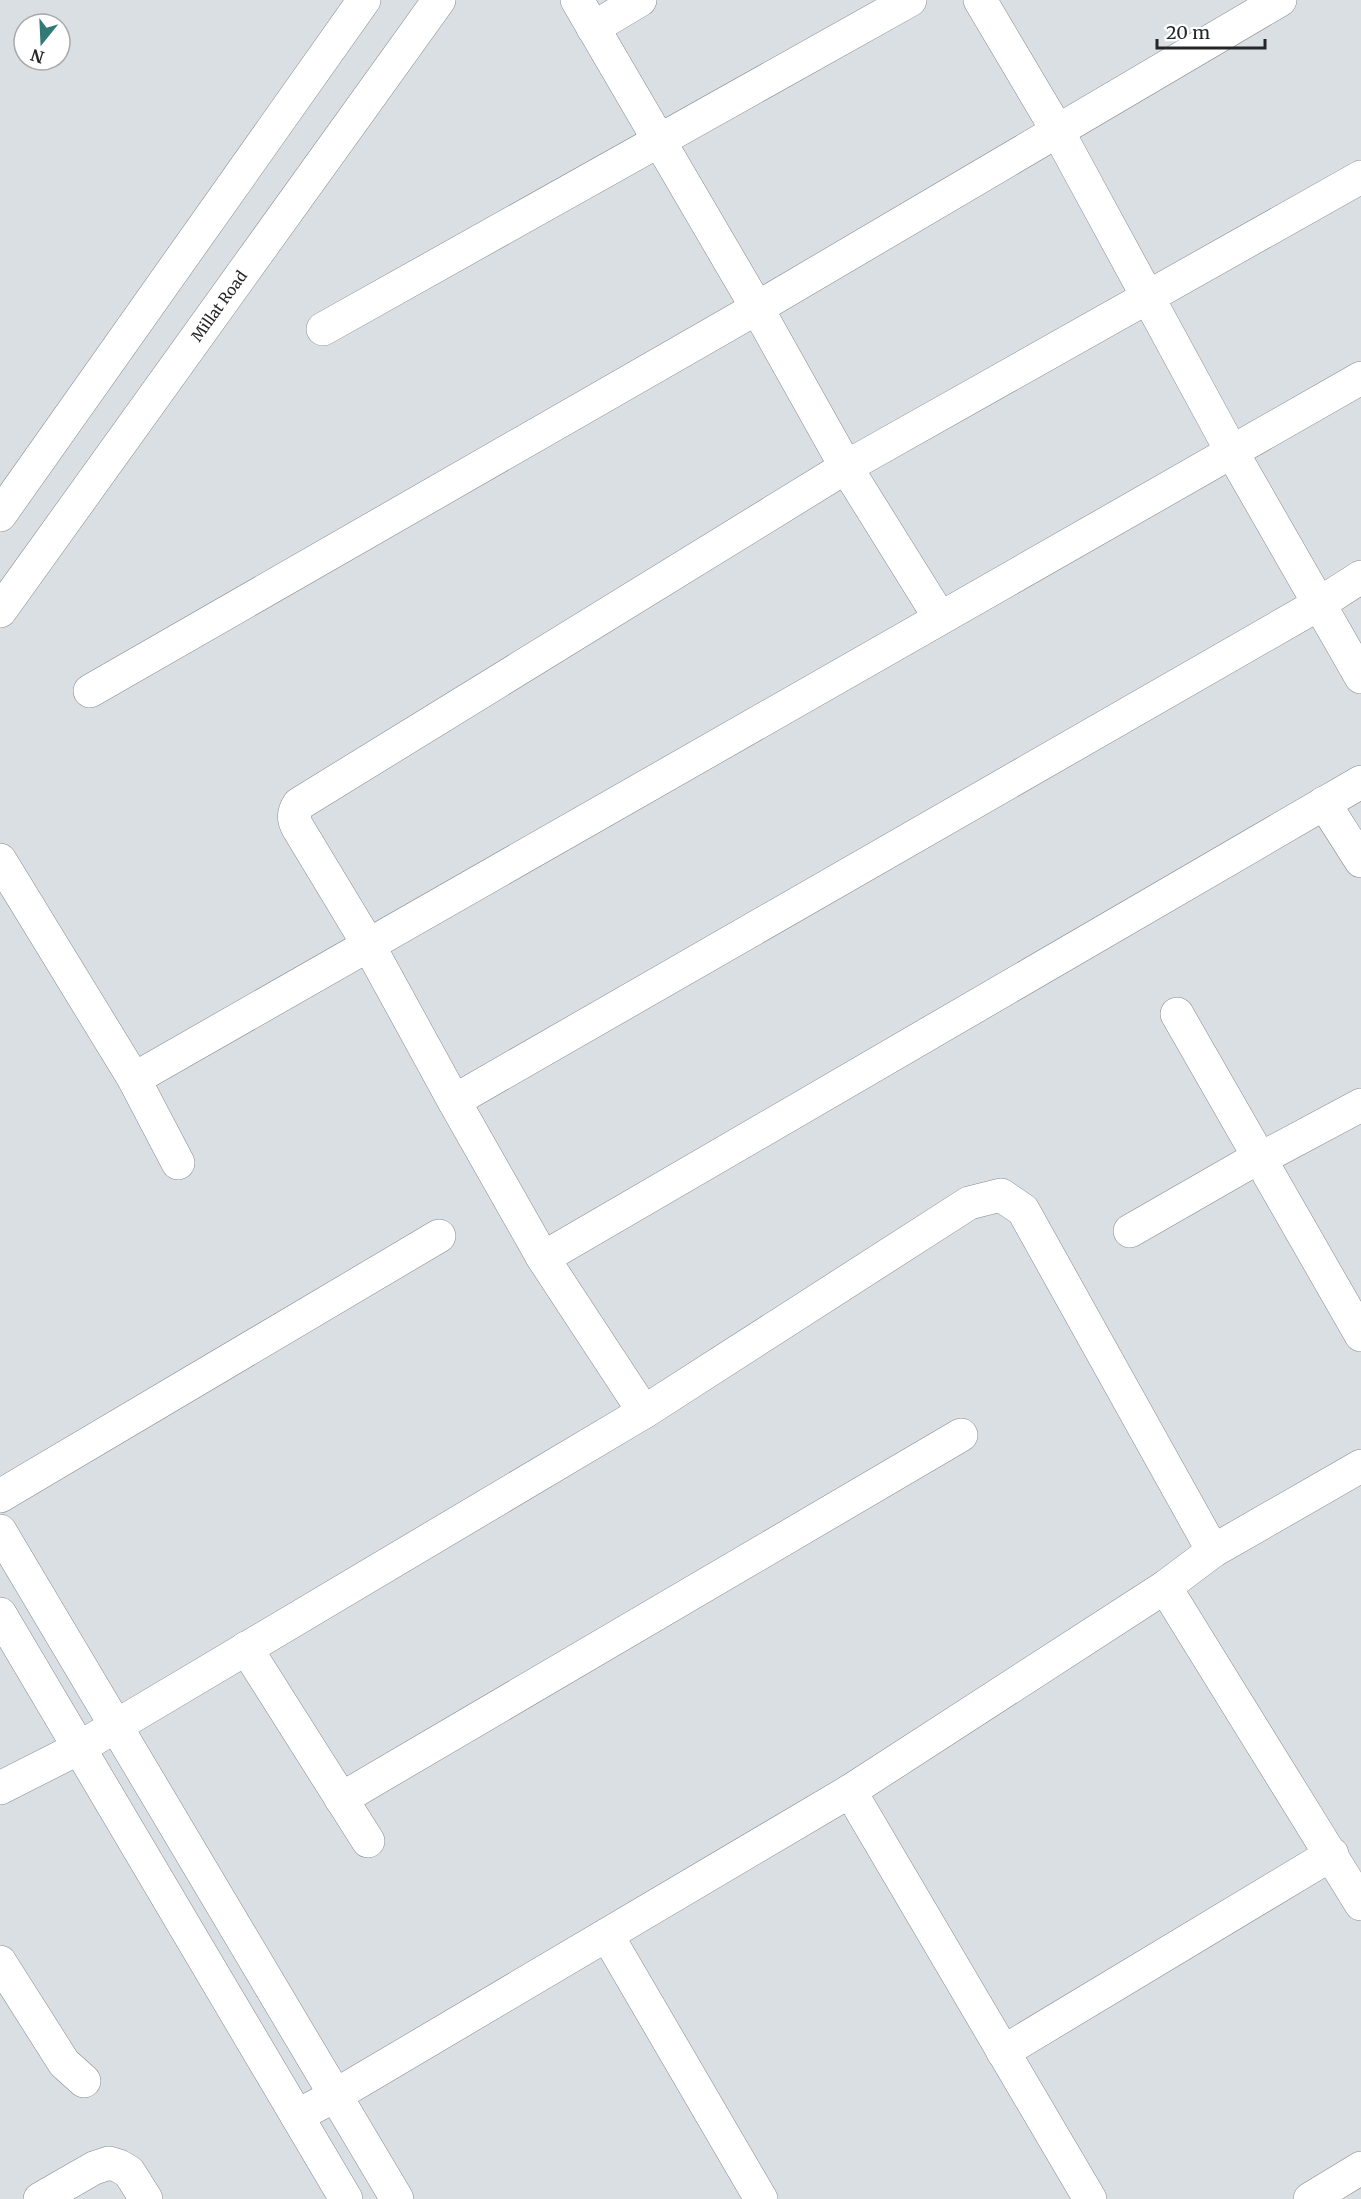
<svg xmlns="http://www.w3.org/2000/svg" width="1361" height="2199" font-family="Merriweather,serif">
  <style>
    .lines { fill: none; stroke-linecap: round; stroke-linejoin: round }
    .minor-casing { stroke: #868a8f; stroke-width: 34 }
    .primary-casing { stroke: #868a8f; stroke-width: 34 }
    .minor { stroke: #fff; stroke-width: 33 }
    .primary { stroke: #fff; stroke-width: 33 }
    .labels { text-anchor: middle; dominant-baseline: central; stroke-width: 5; stroke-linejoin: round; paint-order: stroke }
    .street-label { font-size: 15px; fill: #252628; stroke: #fff }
  </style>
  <rect width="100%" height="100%" fill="#dadfe4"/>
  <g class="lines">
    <defs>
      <g id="minor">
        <path d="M577 0 757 308 846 467 940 618"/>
        <path d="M980 0 1057 130 1232 452 1361 677"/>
        <path d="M593 28 640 0"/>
        <path d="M323 329 910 0"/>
        <path d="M90 691 757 308 1280 0"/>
        <path d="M1324 803 1361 861"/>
        <path d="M0 860 134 1079 178 1163"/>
        <path d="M1177 1014 1361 1335"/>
        <path d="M134 1079 1361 378"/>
        <path d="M454 1101 1319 604 1361 577"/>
        <path d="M1260 1159 1361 1105"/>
        <path d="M1130 1231 1245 1165"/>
        <path d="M543 1258 1361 782"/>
        <path d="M644 1412 543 1258 454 1101 368 944 298 828C293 819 293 813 299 804L846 467 1361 177"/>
        <path d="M0 1496 439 1236"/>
        <path d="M0 1531 397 2199"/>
        <path d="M1165 1587 1361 1904"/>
        <path d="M0 1614 346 2199"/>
        <path d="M246 1648 368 1841"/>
        <path d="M0 1788 79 1748 644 1412 969 1203 1001 1195 1023 1210 1213 1551"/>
        <path d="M850 1791 1090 2199"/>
        <path d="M341 1799 961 1435"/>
        <path d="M607 1935 761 2199"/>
        <path d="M0 1962 64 2063 84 2081"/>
        <path d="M1003 2052 1332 1854"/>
        <path d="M297 2116 336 2095 850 1791 1165 1587 1213 1551 1361 1466"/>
        <path d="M40 2199 94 2168 109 2163 119 2166 129 2172 146 2199"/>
        <path d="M1310 2199 1361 2168"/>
      </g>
      <g id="primary">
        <path d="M0 515 364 0"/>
        <path d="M0 611 439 0"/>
      </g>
    </defs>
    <use href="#minor" class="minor-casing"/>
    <use href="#primary" class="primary-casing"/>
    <use href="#minor" class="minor"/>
    <use href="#primary" class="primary"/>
  </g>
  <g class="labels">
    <g class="street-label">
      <text transform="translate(219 306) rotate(-54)">Millat Road</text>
    </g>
  </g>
  <g transform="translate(42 42) rotate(198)"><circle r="28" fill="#ffffff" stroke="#a8a8a9" stroke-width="1.5"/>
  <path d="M0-4.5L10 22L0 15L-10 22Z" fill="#327a75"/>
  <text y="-9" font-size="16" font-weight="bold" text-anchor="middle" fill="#252628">N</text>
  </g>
  <path d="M1157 39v9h108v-9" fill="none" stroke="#252628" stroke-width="3"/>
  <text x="1166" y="39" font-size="18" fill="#252628" stroke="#ffffff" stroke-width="4.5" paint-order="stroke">20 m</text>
</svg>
